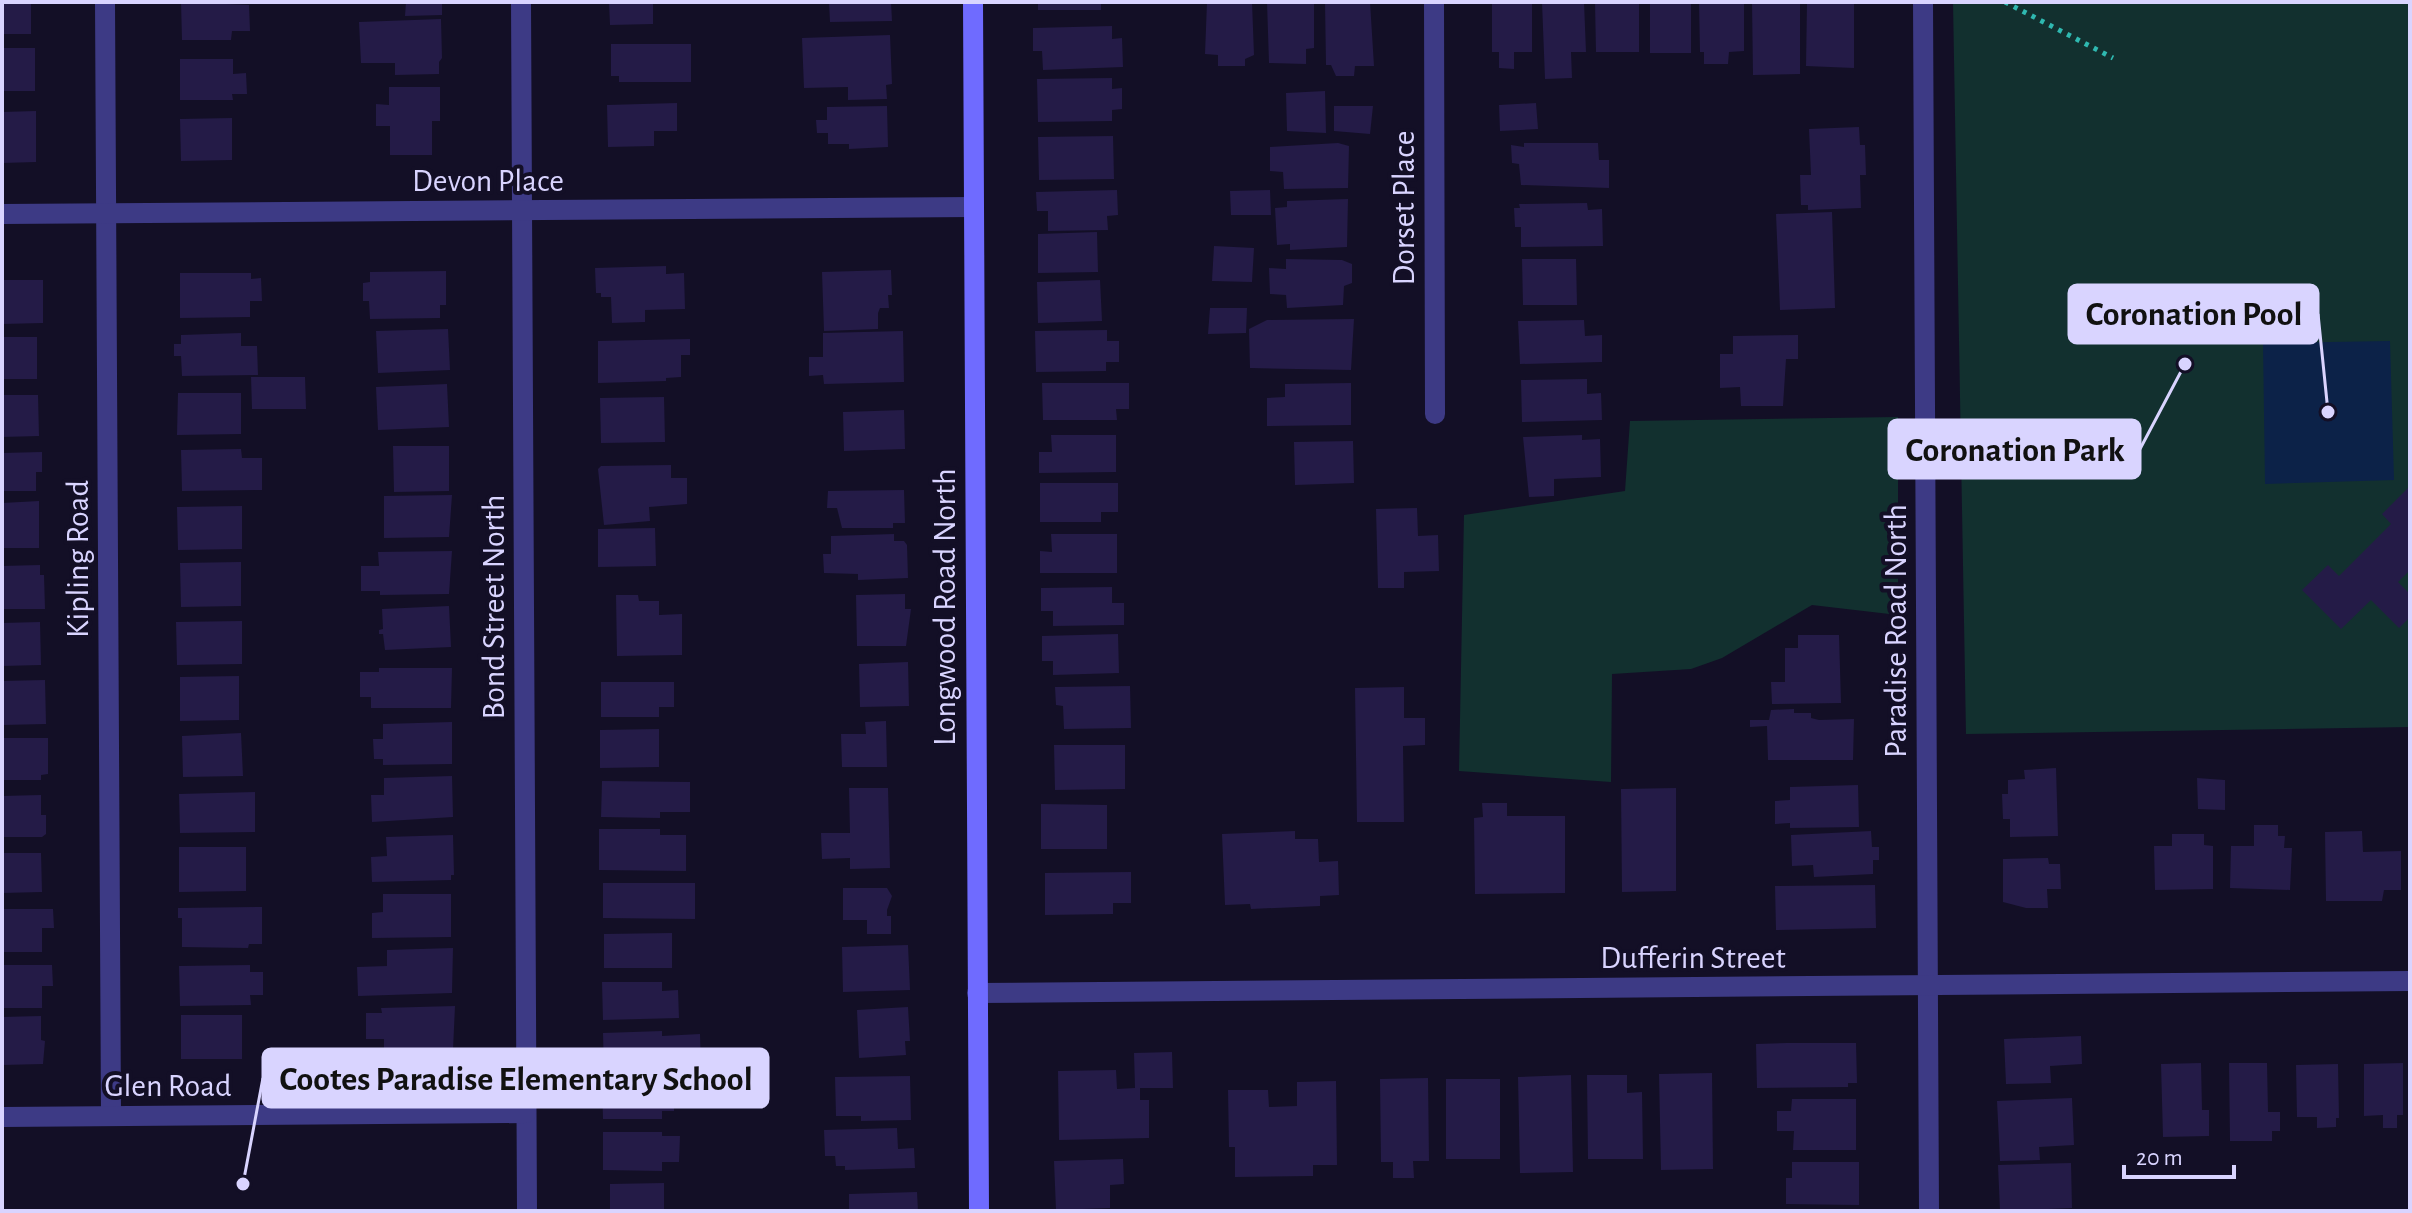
<svg xmlns="http://www.w3.org/2000/svg" width="2412" height="1213" font-family="'Alegreya Sans',sans-serif">
  <style>
    .green { fill: #12302f }
    .water { fill: #0c2248 }
    .building { fill: #241b47 }
    .lines { fill: none; stroke-linecap: round; stroke-linejoin: round }
    .path { stroke: #2fb8b0; stroke-width: 5; stroke-dasharray: 4 6; stroke-linecap: butt }
    .street { stroke: #3d3a85; stroke-width: 20 }
    .secondary { stroke: #6f6bff; stroke-width: 20 }
    .labels { text-anchor: middle; dominant-baseline: central; stroke-width: 8; stroke-linejoin: round; paint-order: stroke }
    .street-label { font-size: 32px; fill: #d9d4ff; stroke: #130f26 }
    .leader { fill: none; stroke: #d9d4ff; stroke-width: 3 }
    .callout-dot { fill: #d9d4ff; stroke: #130f26; stroke-width: 3 }
    .callout { fill: #d9d4ff; stroke: #d9d4ff; stroke-width: 3 }
    .callout-label { font-size: 34px; text-anchor: middle; font-weight: bold; fill: #111 }
  </style>
  <rect width="100%" height="100%" fill="#130f26"/>
  <g class="green">
    <path d="M1953 2H2410V727L1966 734Z"/>
    <path d="M1898 417V615L1812 605 1722 658 1691 669 1612 674 1611 782 1459 771 1464 515 1625 491 1630 421Z"/>
  </g>
  <path class="water" d="M2390 341 2394 480 2265 484 2263 343Z"/>
  <g class="building">
    <rect x="2" y="2" width="29" height="32"/>
    <path d="M181 2 249 5 250 31H232L231 40H182Z"/>
    <path d="M406 2H442V15L405 16Z"/>
    <path d="M609 2H653V24L610 25Z"/>
    <path d="M829 2H891L892 21 830 22Z"/>
    <rect x="1038" y="2" width="63" height="8"/>
    <path d="M1207 2H1252L1254 55 1245 59V66H1218V55L1205 54Z"/>
    <path d="M1267 2H1314V48L1306 49V64L1269 63Z"/>
    <path d="M1325 2H1370L1374 66H1355L1354 76H1336L1331 65H1326Z"/>
    <path d="M1492 2H1532V52H1514V69L1499 68V52H1492Z"/>
    <path d="M1542 2H1584L1586 52H1571L1572 78 1545 79Z"/>
    <path d="M1595 2H1639V52H1596Z"/>
    <rect x="1650" y="2" width="41" height="51"/>
    <path d="M1699 2H1744V51L1729 52 1728 64H1704V52H1700Z"/>
    <path d="M1752 2H1800V74L1753 75Z"/>
    <path d="M1807 2H1854V68L1806 66Z"/>
    <path d="M441 19 442 58 439 62V74L395 75V63H361L359 22Z"/>
    <path d="M1112 26V39L1122 38 1123 67 1043 70 1042 51H1033V28Z"/>
    <path d="M890 35 892 84 886 85 887 99 848 100V87L804 88 802 38Z"/>
    <path d="M611 44H691V82H619V76H611Z"/>
    <rect x="2" y="48" width="33" height="43"/>
    <path d="M180 59H233V74L246 73 247 94H232L233 100H180Z"/>
    <path d="M1112 78V89L1122 88V109L1112 110V121L1038 122 1037 79Z"/>
    <path d="M389 87H440V121H432V155H390V126H376V104L389 105Z"/>
    <path d="M1325 91 1326 133 1287 131 1286 93Z"/>
    <path d="M677 103V131H654V146L608 147 607 105Z"/>
    <path d="M1536 103 1538 129 1500 131 1499 105Z"/>
    <path d="M887 106 888 147 849 149V144H828V133H817L816 120H827V107Z"/>
    <path d="M1334 106H1373L1370 134 1334 131Z"/>
    <path d="M36 111V162L2 163V112Z"/>
    <path d="M232 118V160L181 161 180 119Z"/>
    <path d="M1859 127 1860 145H1865L1866 175H1860L1861 208 1808 210V205H1801L1800 175H1811L1809 129Z"/>
    <path d="M1113 136 1114 179 1039 180 1038 137Z"/>
    <path d="M1338 143 1349 146 1348 188 1284 189 1283 172 1270 171V147Z"/>
    <path d="M1524 143H1598L1599 160H1609V188L1521 185 1519 164 1512 163 1511 145 1524 147Z"/>
    <path d="M1117 190 1118 215 1107 216 1108 230 1048 231V211H1037L1036 192Z"/>
    <path d="M1270 190 1271 215H1231L1230 191Z"/>
    <path d="M1348 199 1347 247 1290 250V244L1277 245 1275 208 1287 207V201Z"/>
    <path d="M1587 203 1588 210 1602 209 1603 246 1521 247V227H1515L1514 208H1520L1519 204Z"/>
    <path d="M1832 212 1835 308 1780 310 1776 214Z"/>
    <path d="M1097 232 1098 272 1038 273V234Z"/>
    <path d="M1214 246 1254 248 1252 282 1212 281Z"/>
    <path d="M1286 259 1342 260 1352 264V283L1344 286 1343 305 1287 308 1286 295 1270 294 1269 268 1286 269Z"/>
    <path d="M1522 259H1576L1577 305H1523Z"/>
    <path d="M666 266V274L684 273 685 309 645 310V322L612 323 611 297H601V293H596L595 268Z"/>
    <path d="M891 270 892 295H888L889 308H880L878 313V329L824 331 822 272Z"/>
    <path d="M446 271V305H440V318L370 319 369 301H363V283L370 282V272Z"/>
    <path d="M180 273H251V279L261 278 262 301H250V317L180 318Z"/>
    <path d="M2 280H43V323L2 324Z"/>
    <path d="M1100 280 1102 321 1038 323 1037 282Z"/>
    <path d="M1210 308H1247L1246 333 1208 334Z"/>
    <path d="M1354 319 1351 370 1250 368 1249 329 1267 320Z"/>
    <path d="M1584 320 1585 336 1602 335V362L1520 364 1518 321Z"/>
    <path d="M448 329 450 370 378 373 376 331Z"/>
    <path d="M1107 330V341H1119V362H1106V371L1036 372 1035 331Z"/>
    <path d="M903 331 904 382 824 384 823 375 809 376V357H823V333Z"/>
    <path d="M241 333V346H257L258 375 182 376 181 356H174V344H181V335Z"/>
    <path d="M1798 335V359H1786L1783 406H1741L1740 387 1720 388V354H1733V336Z"/>
    <rect x="2" y="337" width="35" height="42"/>
    <path d="M690 339V355H681V377L666 378V381L598 383V341Z"/>
    <path d="M251 377H305L306 409H252Z"/>
    <path d="M1587 379V394L1601 393 1602 420 1522 422 1521 380Z"/>
    <path d="M1042 383H1129V409H1116L1117 420H1043Z"/>
    <path d="M1351 383V425L1267 426V398L1285 397V384Z"/>
    <path d="M447 384 449 427 378 430 376 387Z"/>
    <path d="M178 393H241V434L177 435Z"/>
    <path d="M2 395H38L39 436 2 437Z"/>
    <path d="M664 397 665 442 601 443 600 398Z"/>
    <path d="M904 410 905 449 844 451 843 412Z"/>
    <path d="M1051 435H1116V472L1039 473V452H1052Z"/>
    <path d="M1582 435V440L1600 439 1601 477 1554 479V496L1529 497 1523 437Z"/>
    <path d="M1353 441 1354 483 1295 485 1294 442Z"/>
    <path d="M393 446H449V491L394 492Z"/>
    <path d="M241 449 242 458H262V490L182 491 181 450Z"/>
    <path d="M42 452V472H36V491H2V453Z"/>
    <path d="M671 465V478H687V504L649 507 650 521 604 525 598 469 601 466Z"/>
    <path d="M1040 483H1118V512H1101V522H1040Z"/>
    <path d="M2410 486V570L2398 582 2410 594V617L2399 628 2371 600 2341 629 2302 590 2328 565 2339 576 2391 524 2382 514Z"/>
    <path d="M904 490 905 523H893V528H842L837 508H827L828 491Z"/>
    <path d="M452 495 449 537 384 538V496Z"/>
    <path d="M39 501V548H2V503Z"/>
    <path d="M242 506V549L178 550 177 507Z"/>
    <path d="M1417 508 1418 536 1438 535 1439 571 1404 572V588H1378L1376 509Z"/>
    <path d="M655 528 656 566 598 567V529Z"/>
    <path d="M894 534V541H904L907 545 908 578 858 580V574L824 573 823 554H831V536Z"/>
    <path d="M1051 534H1117V573H1040V551L1052 552Z"/>
    <path d="M452 551 449 594 380 595V591H361V566H379L378 552Z"/>
    <path d="M241 562V606L181 607 180 563Z"/>
    <path d="M40 565V575H44L45 609H2V566Z"/>
    <path d="M1112 587V603H1124V625L1053 626V611H1041V588Z"/>
    <path d="M905 594V609H911L906 646H857L856 595Z"/>
    <path d="M616 595H638L639 601H659V615L682 614V655L617 656Z"/>
    <path d="M449 606 451 647 385 650 383 634H379V630L383 629 382 609Z"/>
    <path d="M242 621V664L177 665 176 622Z"/>
    <path d="M40 622 41 665 2 666V623Z"/>
    <path d="M1118 634 1119 673 1053 675V661H1042V636Z"/>
    <path d="M1798 635H1839L1841 703 1772 704 1771 682H1785V648H1798Z"/>
    <path d="M908 662 909 706 860 707 859 664Z"/>
    <path d="M379 668H452L451 708H371V697H360V672H379Z"/>
    <path d="M239 676V720L180 721V677Z"/>
    <path d="M45 680 46 724 2 725V681Z"/>
    <path d="M601 682H674V707H659V717H601Z"/>
    <path d="M1130 686 1131 728 1064 729 1063 706 1056 705 1055 687Z"/>
    <path d="M1404 687V718H1425V745L1403 746 1404 822H1357L1355 688Z"/>
    <path d="M1794 709V713H1811V718L1819 720 1854 719 1853 760H1768L1767 726 1750 727V720H1769L1771 710Z"/>
    <path d="M886 721 887 767H842L841 734H866L865 722Z"/>
    <path d="M452 722V764L383 765V759H374L373 739H383V724Z"/>
    <path d="M659 729V767L600 768V730Z"/>
    <path d="M241 733 243 776 183 777 182 736Z"/>
    <path d="M2 738H48V774L41 775V780H2Z"/>
    <path d="M1054 745H1125V789L1055 790Z"/>
    <path d="M2056 768 2058 836 2010 837V819H2003L2002 794H2008V780L2025 779 2024 770Z"/>
    <path d="M452 776 453 817 372 822 371 795H384V778Z"/>
    <path d="M2197 778 2225 780V810L2198 809Z"/>
    <path d="M602 781 690 782V812H660V818L601 817Z"/>
    <path d="M1858 785 1859 827 1790 828V823L1775 824V801L1790 800V787Z"/>
    <path d="M849 788H888L890 868 850 869V858L822 859 821 833H850Z"/>
    <path d="M1676 788V891L1622 892 1621 789Z"/>
    <path d="M255 792V832L180 833 179 794Z"/>
    <path d="M41 795V815H46V834L42 837H2V796Z"/>
    <path d="M1482 803H1507V816H1565V893L1475 894 1474 818 1483 817Z"/>
    <path d="M1041 804 1107 805V849H1041Z"/>
    <path d="M2254 825H2278V836H2285L2284 848H2292L2290 890 2230 888 2231 846H2254Z"/>
    <path d="M599 829H660V835H686V871L599 870Z"/>
    <path d="M1295 831V839H1318L1319 862 1338 861 1339 895 1320 896V906L1251 909 1250 904 1225 905 1222 834Z"/>
    <path d="M1871 831 1872 847H1879V860H1873V874L1814 877 1813 865 1792 866 1791 835Z"/>
    <path d="M2362 831 2363 852 2401 851V890H2384L2382 901H2326L2325 832Z"/>
    <path d="M2172 834H2204V845L2213 846V889L2155 890 2154 846H2172Z"/>
    <path d="M453 835 454 875H451V880L372 882 371 857 387 856 386 837Z"/>
    <path d="M179 847H246V891L179 892Z"/>
    <path d="M2 853H41L42 892 2 893Z"/>
    <path d="M2048 858 2049 864H2060L2061 889H2047L2048 908H2026L2003 902V859Z"/>
    <path d="M1131 872V903H1113V914L1045 915V873Z"/>
    <path d="M603 883H695V919L603 918Z"/>
    <path d="M1875 885 1876 928 1776 930 1775 886Z"/>
    <path d="M843 888H887L892 896 887 910V916H891V934H867V920H843Z"/>
    <path d="M383 894H451V937L372 938V913L383 912Z"/>
    <path d="M262 907V944H249L248 948 182 947V918H178V908Z"/>
    <path d="M2 909H53L54 928H42V952H2Z"/>
    <path d="M672 933V968H604V934Z"/>
    <path d="M908 945 910 990 843 992 842 947Z"/>
    <path d="M453 948 452 993 358 996 357 967 387 966V950Z"/>
    <path d="M2 965H52L53 986H42V1008H2Z"/>
    <path d="M250 965V972H263V995H250L251 1005 180 1006 179 966Z"/>
    <path d="M602 982H662V991L678 990 679 1018 603 1020Z"/>
    <path d="M455 1006 453 1050 384 1051V1039H366V1013H382L381 1008Z"/>
    <path d="M908 1007 910 1041H905L906 1055 859 1058 857 1010Z"/>
    <rect x="181" y="1015" width="61" height="44"/>
    <path d="M41 1016V1040L45 1041 43 1064 2 1065V1017Z"/>
    <path d="M662 1031V1036L700 1034 701 1069 604 1072 603 1033Z"/>
    <path d="M2081 1036 2082 1064 2050 1066 2051 1083 2006 1084 2004 1039Z"/>
    <path d="M1787 1043H1856L1857 1083H1848V1087L1757 1088 1756 1044Z"/>
    <path d="M1172 1052 1173 1088H1140V1100H1149V1138L1059 1140 1058 1071 1116 1070 1117 1089 1135 1088 1134 1053Z"/>
    <path d="M2201 1063 2202 1110H2209V1136L2163 1137 2161 1064Z"/>
    <path d="M2229 1063H2267L2268 1112H2280V1131H2272V1141H2230Z"/>
    <path d="M2403 1063V1115H2397V1128H2383V1115L2364 1116V1064Z"/>
    <path d="M2338 1064 2339 1118H2336V1127L2317 1128V1117H2297L2296 1065Z"/>
    <path d="M1712 1073 1713 1169 1661 1170 1659 1074Z"/>
    <path d="M1571 1075 1573 1172 1520 1173 1518 1077Z"/>
    <path d="M1587 1075H1627V1093L1642 1092 1643 1159H1588Z"/>
    <path d="M910 1076 911 1120 861 1121V1116H836L835 1077Z"/>
    <path d="M1428 1078 1429 1161H1413L1414 1178H1393V1162H1381L1380 1079Z"/>
    <rect x="1446" y="1079" width="54" height="80"/>
    <path d="M662 1081V1087H674V1111H662V1119H603L602 1082Z"/>
    <path d="M1336 1081 1337 1165H1313V1176L1235 1177V1147H1229L1228 1090H1268L1269 1107 1297 1106V1082Z"/>
    <path d="M2072 1098 2074 1145 2039 1147 2040 1160 2000 1161 1997 1101Z"/>
    <path d="M1792 1099H1856V1150H1793L1794 1131H1777V1111H1791Z"/>
    <path d="M897 1128 898 1149 914 1148 915 1168 845 1170V1166H836L835 1156H825L824 1130Z"/>
    <path d="M603 1132H662V1136H680L679 1162H662V1171L603 1170Z"/>
    <path d="M1123 1159 1124 1184 1110 1185V1208L1056 1210 1054 1161Z"/>
    <path d="M1792 1162H1859V1205L1786 1204V1178H1792Z"/>
    <path d="M2071 1163 2072 1208 2000 1211 1998 1165Z"/>
    <path d="M664 1183V1211H610V1184Z"/>
    <path d="M917 1192 918 1211H849V1194Z"/>
  </g>
  <g class="lines">
    <path class="path" d="M2005 2 2113 58"/>
    <g class="street">
      <path d="M105 2 111 1116"/>
      <path d="M521 2 527 1211"/>
      <path d="M1434 2 1435 414"/>
      <path d="M1923 2 1929 1211"/>
      <path d="M2 214 974 207"/>
      <path d="M977 993 2410 981"/>
      <path d="M2 1117 526 1113"/>
    </g>
    <path class="secondary" d="M973 2 979 1211"/>
  </g>
  <g class="labels">
    <g class="street-label">
      <text x="488" y="181">Devon Place</text>
      <text transform="translate(1404 208) rotate(-90)">Dorset Place</text>
      <text transform="translate(78 559) rotate(-90)">Kipling Road</text>
      <text transform="translate(494 607) rotate(-90)">Bond Street North</text>
      <text transform="translate(945 607) rotate(-90)">Longwood Road North</text>
      <text transform="translate(1896 631) rotate(-90)">Paradise Road North</text>
      <text x="1693" y="958">Dufferin Street</text>
      <text x="168" y="1086">Glen Road</text>
    </g>
  </g>
  <path class="leader" d="M2328 412L2318 314M2185 364L2140 449M243 1184L263 1078"/>
  <g class="callout-dot">
    <circle cx="2328" cy="412" r="8"/>
    <circle cx="2185" cy="364" r="8"/>
    <circle cx="243" cy="1184" r="8"/>
  </g>
  <g class="callout">
    <rect x="2069" y="285" width="249" height="58" rx="8"/>
    <rect x="1889" y="420" width="251" height="58" rx="8"/>
    <rect x="263" y="1049" width="505" height="58" rx="8"/>
  </g>
  <g class="callout-label">
    <text x="2194" y="325">Coronation Pool</text>
    <text x="2015" y="461">Coronation Park</text>
    <text x="516" y="1090">Cootes Paradise Elementary School</text>
  </g>
  <rect width="2412" height="1213" fill="none" stroke="#d9d4ff" stroke-width="8"/>
  <path d="M2124 1165v12h110v-12" fill="none" stroke="#d9d4ff" stroke-width="4"/>
  <text x="2136" y="1165" font-size="24" fill="#d9d4ff" stroke="#130f26" stroke-width="6" paint-order="stroke">20 m</text>
</svg>
